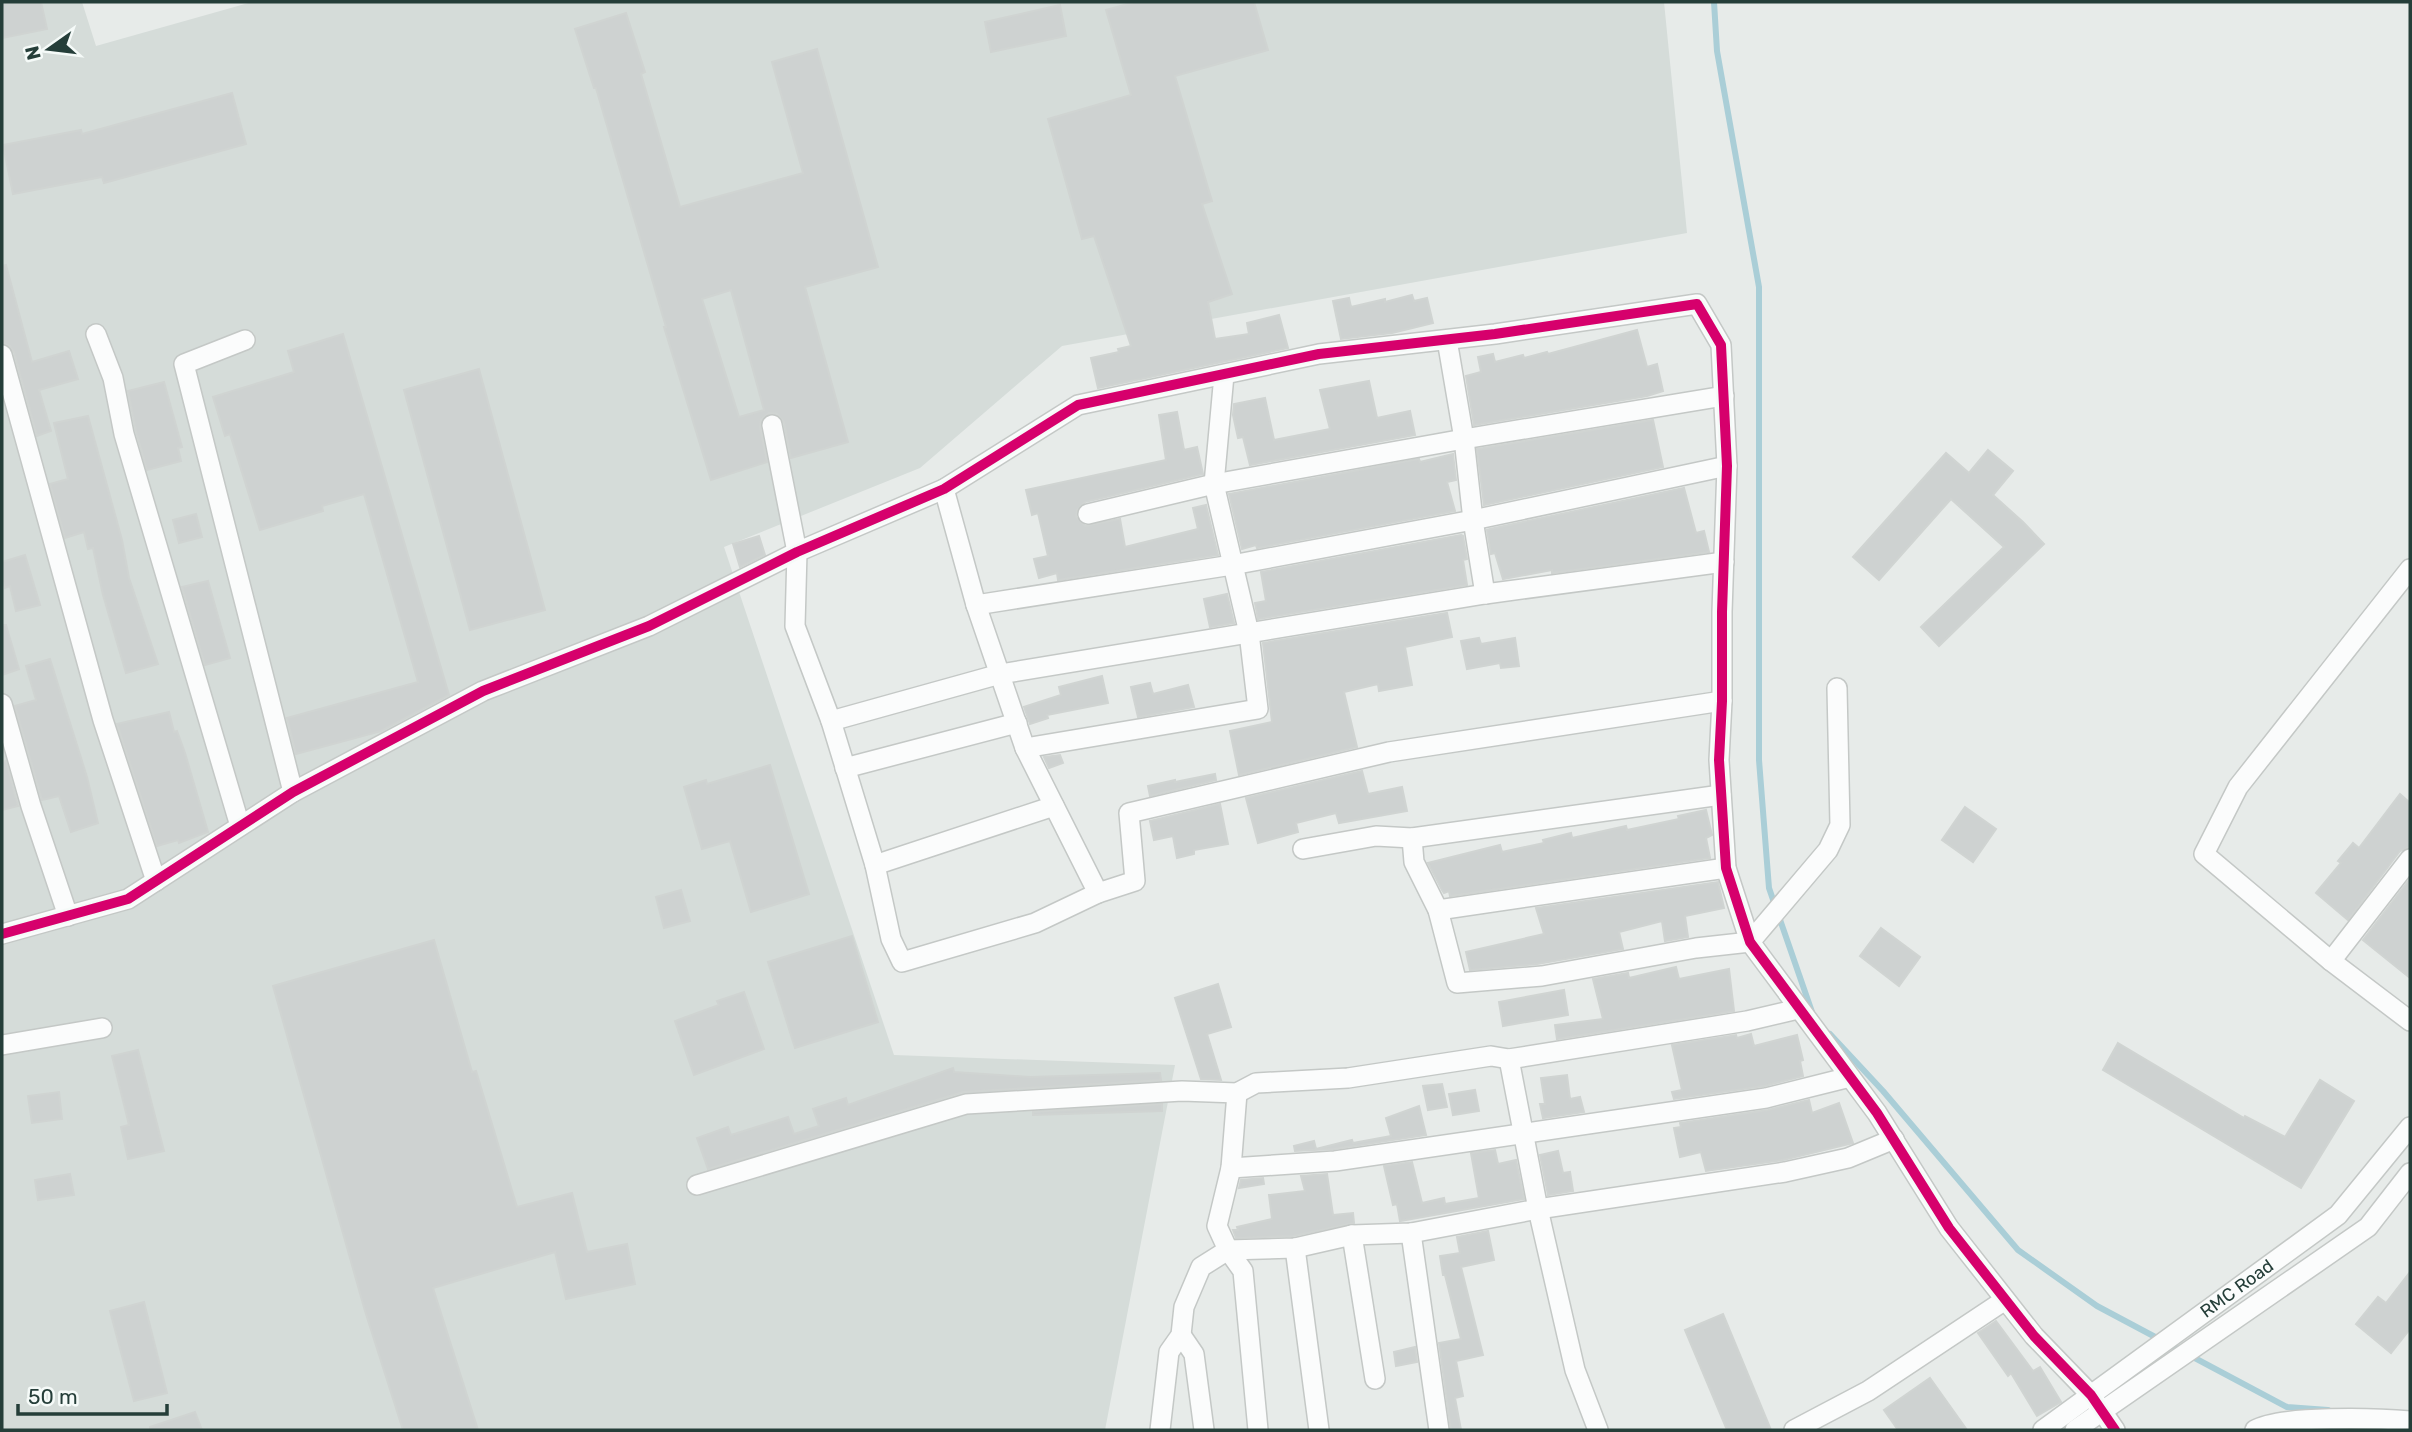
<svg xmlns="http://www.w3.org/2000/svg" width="2412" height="1432" font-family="Rubik,sans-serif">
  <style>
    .built { fill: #d5dcd9 }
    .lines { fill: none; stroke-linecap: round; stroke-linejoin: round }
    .stream { stroke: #aaced7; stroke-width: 6 }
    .building { fill: #ced2d1; stroke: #d0d4d2; stroke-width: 2; fill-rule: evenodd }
    .minor-casing { stroke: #c4c8c6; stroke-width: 22 }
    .minor { stroke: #fbfcfc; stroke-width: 19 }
    .cycleway-casing { stroke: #f5faf8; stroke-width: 15 }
    .cycleway { stroke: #d6006c; stroke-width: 10 }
    .labels { text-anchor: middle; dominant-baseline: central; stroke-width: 7; stroke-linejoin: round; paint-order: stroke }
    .street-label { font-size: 18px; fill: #253e39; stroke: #f5faf8 }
  </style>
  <rect width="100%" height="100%" fill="#e7ebe9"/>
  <path class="built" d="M2 2H82L96 46 252 2H1664L1687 233 1062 346 920 468 724 547 894 1055 1175 1065 1105 1430H2Z"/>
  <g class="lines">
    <g class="stream">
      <path d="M1714 2 1717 51 1759 287V760L1769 888 1812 1012"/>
      <path d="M1830 1034 1883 1091 2018 1250 2097 1306 2287 1407 2328 1410"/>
    </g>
  </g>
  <g class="building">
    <path d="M2 2H41L47 29 2 38Z"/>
    <path d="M1135 2H1254L1268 50 1175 76 1212 201 1202 204 1232 294 1208 302 1215 339 1249 334 1247 323 1279 315 1288 348 1098 388 1091 358 1119 352 1118 349 1131 346 1094 236 1082 239 1048 119 1131 95 1106 10Z"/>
    <path d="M1060 5 1066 36 991 52 985 22Z"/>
    <path d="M626 13 645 72 641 74 680 207 803 173 772 62 817 49 878 267 805 287 848 442 791 458 784 422 777 414 769 413 761 420 760 427 767 462 711 480 664 327H666L596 88H594L575 29ZM731 290 764 410 739 417 702 299Z"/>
    <path d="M232 93 246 144 104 183 102 177 13 194 3 145 81 130 82 134Z"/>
    <path d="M6 265 32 362 69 351 78 379 39 390 51 431 37 436 14 352 10 346 2 343V266Z"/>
    <path d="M1412 295 1414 301 1427 298 1433 323 1392 333 1341 339 1333 301 1349 298 1351 307 1385 299V302Z"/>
    <path d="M1637 330 1647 367 1657 364 1663 391 1647 396 1474 425 1466 376 1481 372 1478 357 1493 354 1495 362 1523 355 1524 358 1547 352 1548 354Z"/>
    <path d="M343 334 449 695 381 731 296 754 287 718 418 682 364 494 322 506 323 511 260 530 230 434 225 436 213 397 294 372 288 351Z"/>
    <path d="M479 369 545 610 470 630 404 390Z"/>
    <path d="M1369 381 1377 418 1410 411 1415 435 1250 465 1243 437 1238 438 1233 415 1234 404 1265 398 1274 440 1330 429 1320 390Z"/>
    <path d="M164 382 182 447 178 448 181 461 147 470 136 431 128 391Z"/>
    <path d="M1177 412 1184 450 1197 447 1203 474 1085 502 1077 510 1076 517 1085 526 1120 519 1125 547 1198 529 1193 508 1206 505 1218 555 1058 580 1057 573 1039 578 1034 559 1048 556 1038 513 1032 515 1026 490 1166 460 1159 415Z"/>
    <path d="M88 416 122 540 129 578 158 664 126 673 103 595 93 548 88 549 84 532 65 538 50 484 68 479 54 423Z"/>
    <path d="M1653 420 1663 467 1484 505 1477 449Z"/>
    <path d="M1988 450 2013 471 1993 495 2023 522 2044 544 1939 646 1921 627 2004 547 1951 499 1879 580 1853 557 1946 453 1969 473Z"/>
    <path d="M1453 454 1456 480 1447 482 1455 511 1257 548 1256 545 1242 549 1229 494 1419 459 1420 462Z"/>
    <path d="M1684 488 1696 533 1704 531 1709 552 1552 573V570L1503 579 1495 553 1491 554 1487 530 1490 529Z"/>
    <path d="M196 514 202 537 179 543 173 520Z"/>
    <path d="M1461 535 1463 536 1467 559 1463 560 1467 585 1258 619 1255 603 1266 601 1261 572Z"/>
    <path d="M759 536 765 555 740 567 733 544Z"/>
    <path d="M25 555 40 605 16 611 10 586 5 588 2 578V562Z"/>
    <path d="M208 581 230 658 205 665 182 587Z"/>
    <path d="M1227 594 1234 623 1210 627 1204 599Z"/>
    <path d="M1447 613 1452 637 1405 647 1412 685 1379 691 1378 684 1344 692 1357 747 1239 775 1230 731 1272 722 1263 643Z"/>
    <path d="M2 625H6L19 669 2 675Z"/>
    <path d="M1479 638 1481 644 1515 638 1519 666 1501 668 1500 663 1467 669 1461 641Z"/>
    <path d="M50 659 87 777 98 823 71 832 59 796 42 800 15 706 36 700 26 666Z"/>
    <path d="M1102 676 1108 703 1047 715 1048 718 1030 724 1024 707 1061 695 1059 687Z"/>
    <path d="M1150 683 1153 694 1188 685 1194 707 1138 717 1131 687Z"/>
    <path d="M169 712 174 732 177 731 185 753 208 832 179 843 178 840 157 846 117 724Z"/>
    <path d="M1060 755 1063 763 1049 768 1044 757Z"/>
    <path d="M6 761 18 806 2 810V762Z"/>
    <path d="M770 765 809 894 751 912 730 841 702 849 684 787 706 780 707 784Z"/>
    <path d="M1362 771 1368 794 1402 787 1407 811 1339 823 1336 813 1296 823 1298 832 1258 843 1246 798Z"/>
    <path d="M1215 774 1216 780 1150 796 1148 786 1175 780V782Z"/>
    <path d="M2400 794 2410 803V847L2400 851 2348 920 2316 893 2341 863 2338 861 2353 843 2359 848Z"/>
    <path d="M1220 804 1228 844 1194 850V854L1177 858 1173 836 1154 840 1150 821Z"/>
    <path d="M1965 807 1996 829 1973 862 1942 840Z"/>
    <path d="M1706 810 1712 835 1706 838 1710 858 1450 896 1449 891 1444 893 1442 890 1428 863 1500 845 1502 852 1544 843 1543 840 1571 833 1572 838 1626 826 1627 830 1679 819 1678 816Z"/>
    <path d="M2410 879V978L2363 940Z"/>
    <path d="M1718 882 1724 908 1685 916 1688 937 1665 941 1662 921 1619 932 1623 949 1537 964 1470 970 1466 952 1544 934 1536 908Z"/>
    <path d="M681 890 690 921 664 928 656 897Z"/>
    <path d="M1881 928 1920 957 1899 986 1860 956Z"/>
    <path d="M852 936 878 1022 795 1048 768 962Z"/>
    <path d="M434 940 472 1072 476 1071 517 1207 572 1193 587 1252 627 1244 635 1284 566 1299 555 1252 433 1288 478 1430H403L365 1311 273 986Z"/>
    <path d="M1676 967 1679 979 1729 969 1734 1011 1557 1039 1555 1025 1603 1019 1593 979 1628 973 1629 978Z"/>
    <path d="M1218 984 1231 1027 1207 1034 1221 1080 1201 1079 1175 998Z"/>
    <path d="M1564 990 1568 1015 1503 1026 1499 1002Z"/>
    <path d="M744 992 764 1049 694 1075 675 1021 719 1005 717 1001Z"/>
    <path d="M1751 1034 1754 1046 1797 1035 1803 1060 1800 1061 1803 1076 1764 1086 1674 1099 1672 1092 1682 1090 1672 1045 1736 1035 1737 1038Z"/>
    <path d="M2118 1043 2244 1118 2245 1116 2285 1137 2320 1080 2354 1101 2301 1188 2103 1070Z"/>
    <path d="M138 1050 164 1151 128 1159 121 1127 129 1125 112 1056Z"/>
    <path d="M953 1068 954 1072 1030 1077 1160 1073 1161 1080 963 1092 708 1169 697 1138 728 1127 731 1135 788 1117 794 1134 819 1126 813 1109 846 1098 848 1105Z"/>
    <path d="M1567 1075 1570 1099 1580 1097 1584 1112 1543 1118 1540 1104H1545L1541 1078Z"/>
    <path d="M1442 1084 1447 1107 1428 1110 1423 1086Z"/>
    <path d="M1475 1090 1479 1111 1453 1115 1449 1094Z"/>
    <path d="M59 1092 62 1119 32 1123 28 1096Z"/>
    <path d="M1809 1100 1812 1113 1839 1103 1853 1143 1783 1160 1706 1171 1701 1152 1680 1157 1674 1128 1681 1127 1680 1123 1768 1110Z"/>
    <path d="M1162 1104V1111L1033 1115V1112Z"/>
    <path d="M1419 1106 1426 1135 1334 1149 1295 1151 1294 1146 1314 1141 1316 1149 1352 1140 1353 1143 1391 1136 1386 1118Z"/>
    <path d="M1495 1150 1498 1164 1516 1160 1524 1199 1400 1221 1397 1204 1393 1205 1384 1166 1412 1162 1422 1203 1444 1198 1445 1204 1479 1198 1471 1153Z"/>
    <path d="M1558 1151 1563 1173 1570 1172 1573 1191 1548 1195 1540 1155Z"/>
    <path d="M70 1174 74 1195 38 1200 35 1180Z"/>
    <path d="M1327 1174 1333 1215 1353 1213 1354 1223 1293 1236 1236 1238 1233 1230H1238L1237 1227 1272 1219 1269 1195 1305 1191 1301 1176Z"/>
    <path d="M1263 1178 1264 1184 1239 1188 1241 1180Z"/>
    <path d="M1488 1231 1494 1260 1461 1267 1483 1355 1456 1361 1463 1396 1455 1398 1461 1430H1451L1439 1343 1461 1339 1445 1275H1443L1440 1256 1460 1253 1457 1237Z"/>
    <path d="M2410 1272V1329L2391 1353 2356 1324 2378 1297 2386 1303Z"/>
    <path d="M144 1302 167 1393 134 1401 110 1311Z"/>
    <path d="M1723 1314 1771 1430H1727L1685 1330Z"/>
    <path d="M1996 1321 2033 1371 2040 1367 2061 1402 2037 1416 2011 1373 2008 1376 1978 1333Z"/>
    <path d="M1415 1347 1417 1362 1396 1366 1394 1352Z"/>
    <path d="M1930 1378 1967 1430H1898L1884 1410Z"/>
    <path d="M195 1412 202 1430H150V1427Z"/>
  </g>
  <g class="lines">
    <defs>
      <g id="minor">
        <path d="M96 334 113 378 124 434 240 826"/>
        <path d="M245 340 184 364 293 792"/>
        <path d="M1447 340 1464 439 1473 520 1485 594"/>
        <path d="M2 355 103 720 156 881"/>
        <path d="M772 425 797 552 795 626 831 721 875 865 891 939 902 962 1035 923 1098 893"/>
        <path d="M944 489 976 605 1025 748 1098 893 1135 881 1129 813 1389 752 1722 701"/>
        <path d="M1088 514 1214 484 1464 439 1724 396"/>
        <path d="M2410 569 2238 787 2204 854 2331 961 2410 1021"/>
        <path d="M976 605 1232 565 1473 520 1727 466"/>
        <path d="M2 704 31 806 68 916"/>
        <path d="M831 721 1000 674 1485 594 1724 562"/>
        <path d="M1025 748 1258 709 1249 633 1214 484 1224 375"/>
        <path d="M845 768 1017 723"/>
        <path d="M1412 838 1414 862 1438 910 1457 983 1542 976 1696 948 1750 942 1828 850 1840 825 1837 688"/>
        <path d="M1303 849 1376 836 1412 838 1721 795"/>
        <path d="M875 865 1054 806"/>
        <path d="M1438 910 1726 868"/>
        <path d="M2 934 128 899 293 792 483 691 649 626 797 552 944 489 1078 405 1319 354 1495 334 1697 304 1721 345 1727 466 1722 612V701L1719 760 1726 868 1750 942 1877 1113 1949 1228 2034 1336 2091 1395 2115 1430"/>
        <path d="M2331 961 2410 859"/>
        <path d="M2 1045 102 1028"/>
        <path d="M1509 1059 1538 1209 1575 1370 1598 1430"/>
        <path d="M1237 1093 1231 1168 1217 1226 1228 1250 1243 1271 1258 1430"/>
        <path d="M1231 1168 1335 1161 1766 1098 1850 1077"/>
        <path d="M697 1185 966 1104 1182 1091 1237 1093 1256 1083 1348 1078 1491 1056 1509 1059 1747 1021 1798 1009"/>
        <path d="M1411 1233 1439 1430"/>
        <path d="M1352 1235 1375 1379"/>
        <path d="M1295 1248 1319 1430"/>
        <path d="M1181 1335 1194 1354 1204 1430"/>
        <path d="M1160 1430 1169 1352 1181 1335 1184 1307 1201 1267 1228 1250 1295 1248 1352 1235 1411 1233 1538 1209 1785 1172 1848 1158 1894 1139"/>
        <path d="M1794 1430 1868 1391 2005 1300"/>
        <path id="s1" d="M2043 1430 2338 1215 2410 1127"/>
        <path d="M2075 1430 2368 1227 2410 1173"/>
        <path d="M2255 1430C2280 1415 2377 1418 2410 1421"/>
      </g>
    </defs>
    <use href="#minor" class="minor-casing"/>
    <use href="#minor" class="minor"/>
    <defs>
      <path id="cycleway" d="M2 934 128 899 293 792 483 691 649 626 797 552 944 489 1078 405 1319 354 1495 334 1697 304 1721 345 1727 466 1722 612V701L1719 760 1726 868 1750 942 1877 1113 1949 1228 2034 1336 2091 1395 2115 1430"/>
    </defs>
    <use href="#cycleway" class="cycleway-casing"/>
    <use href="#cycleway" class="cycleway"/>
  </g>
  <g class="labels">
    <g class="street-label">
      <text stroke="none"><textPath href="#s1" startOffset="240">RMC Road</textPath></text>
    </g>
  </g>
  <rect width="2412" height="1432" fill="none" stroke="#253e39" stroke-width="7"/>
  <g transform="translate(49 49) rotate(256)" stroke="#f5faf8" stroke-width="5" paint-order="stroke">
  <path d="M0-5L12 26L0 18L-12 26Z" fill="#253e39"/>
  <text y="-10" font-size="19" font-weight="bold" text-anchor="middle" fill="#253e39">N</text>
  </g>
  <path d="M18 1404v10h149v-10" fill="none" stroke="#253e39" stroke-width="3.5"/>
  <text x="28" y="1404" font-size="21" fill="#253e39" stroke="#f5faf8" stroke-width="5" paint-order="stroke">50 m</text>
</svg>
